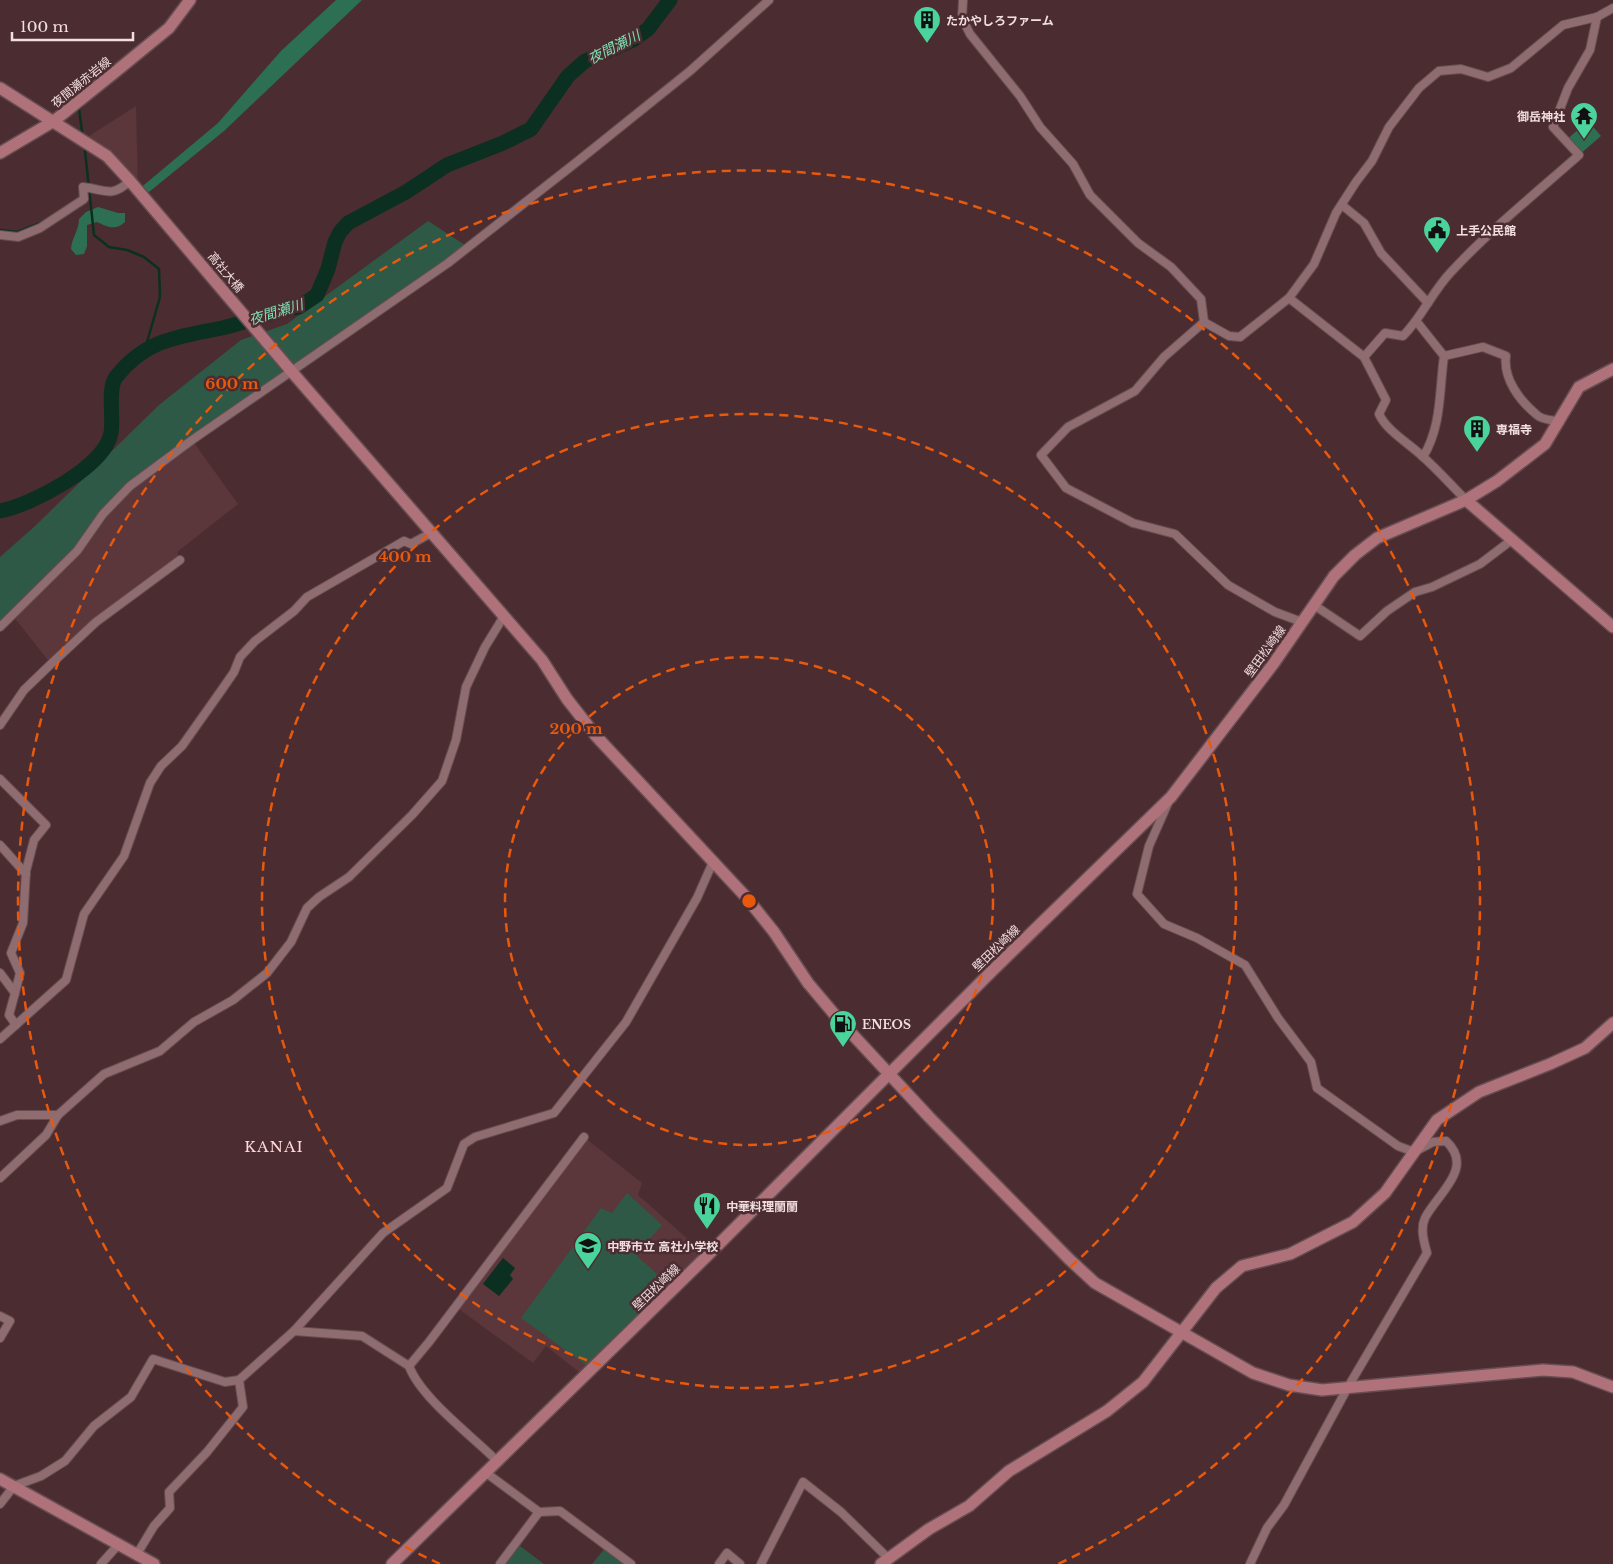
<svg xmlns="http://www.w3.org/2000/svg" width="1613" height="1564" font-family="'Libre Baskerville','Noto Sans JP',serif">
  <style>
    .built { fill: #5b363b }
    .green { fill: #2e5946 }
    .forest { fill: #2d6f53 }
    .water { fill: #0b2f20 }
    .lines { fill: none; stroke-linecap: round; stroke-linejoin: round }
    .stream { stroke: #0b2f20; stroke-width: 2.5 }
    .river { stroke: #0b2f20; stroke-width: 15 }
    .street-casing { stroke: #664d51; stroke-width: 10 }
    .secondary-casing { stroke: #664d51; stroke-width: 14 }
    .street { stroke: #8f6c70; stroke-width: 8 }
    .secondary { stroke: #af727b; stroke-width: 11 }
    .ring { fill: none; stroke: #e8590c; stroke-width: 2.5; stroke-dasharray: 9 6 }
    .labels { text-anchor: middle; dominant-baseline: central; stroke-width: 5; stroke-linejoin: round; paint-order: stroke }
    .poi-label { font-size: 12px; font-weight: bold; fill: #f2dee0; stroke: #4b2d31; text-anchor: start }
    .street-label { font-size: 12px; fill: #f2dee0; stroke: #4b2d31 }
    .water-label { font-size: 14px; font-style: italic; fill: #7fdeb2; stroke: #4b2d31 }
    .quarter-label { font-size: 15px; letter-spacing: 1px; fill: #ffd7db; stroke: #4b2d31 }
    .centre { fill: #e8590c; stroke: #4b2d31; stroke-width: 2.5 }
    .ring-label { font-size: 15px; text-anchor: middle; font-weight: bold; fill: #e8590c; stroke: #4b2d31; stroke-width: 5; stroke-linejoin: round; paint-order: stroke }
  </style>
  <rect width="100%" height="100%" fill="#4b2d31"/>
  <g class="built">
    <path d="M136 106 138 190 83 140Z"/>
    <path d="M192 440 238 504 177 552 180 560 96 622 51 664 13 616 130 486Z"/>
    <path d="M584 1137 642 1183 638 1195 707 1256 584 1376 546 1346 533 1363 456 1307Z"/>
  </g>
  <g class="green">
    <path d="M428 221 468 247 130 486 77 551 0 627V557L34 527 159 405 241 340 287 324Z"/>
    <path d="M627 1193 662 1225 636 1255 668 1284 586 1365 521 1318 601 1208 612 1213Z"/>
    <path d="M516 1543 544 1564H500Z"/>
    <path d="M606 1547 631 1564H592Z"/>
  </g>
  <g class="forest">
    <path d="M336 0H362L224 131 149 192 138 190 218 123 281 51Z"/>
    <path d="M1588 121 1601 136 1579 155 1565 141Z"/>
    <path d="M98 207 118 213H125V222C115 231 108 227 97 222L87 225V246L84 254 76 255 71 249C72 237 79 230 79 219L86 212Z"/>
  </g>
  <path class="water" d="M503 1258 515 1268 510 1275 513 1279 499 1296 483 1284Z"/>
  <g class="lines">
    <g class="stream">
      <path d="M82 131 79 109 83 105"/>
      <path d="M85 151 94 235 109 247 127 250 144 257 159 269 160 297 145 349"/>
      <path d="M0 230 17 232 43 222"/>
    </g>
    <path class="river" d="M0 511C31 505 105 467 111 433 114 417 107 389 116 377 146 339 178 337 222 328 248 322 273 312 299 307L317 295 328 269 335 242 340 232 348 223 406 192 447 165 503 143 531 129 568 76 585 61 633 40 648 29 670 0"/>
    <defs>
      <g id="street">
        <path d="M963 0 962 18 970 34 1020 96 1040 127 1073 164 1090 195 1138 243 1171 267 1201 299 1204 322"/>
        <path d="M1342 205 1364 223 1381 253 1428 303"/>
        <path d="M0 235 18 237 40 228 84 199 83 187C107 190 111 198 130 181"/>
        <path d="M1289 298 1364 357 1386 400 1379 414C1387 431 1407 442 1421 455 1437 469 1451 485 1466 500"/>
        <path d="M1417 322 1444 356C1439 391 1442 426 1423 457"/>
        <path d="M1444 356 1483 347 1506 356C1503 379 1520 401 1537 415 1542 420 1553 420 1560 422"/>
        <path d="M1364 357 1385 333 1403 336C1422 317 1432 292 1451 272 1490 230 1536 193 1579 155L1553 127 1568 88 1590 50 1597 17"/>
        <path d="M1314 605 1360 636 1387 611 1415 592 1432 587 1480 564 1513 539"/>
        <path d="M1302 622 1275 612 1228 585 1175 534 1133 523 1066 488 1041 455 1068 427 1135 391 1164 357 1204 322 1229 336 1240 337 1289 298 1314 264 1336 213 1356 182 1372 161 1389 127 1419 88 1439 71 1461 69 1488 77 1511 68 1563 25 1597 17 1613 8"/>
        <path d="M0 627 77 551 103 514 130 486 192 440 448 263 578 161 690 71 769 0"/>
        <path d="M0 725 24 690 51 664 96 622 180 560"/>
        <path d="M0 779 46 825 34 840 26 871 23 923 11 953 20 973 15 993"/>
        <path d="M1168 803 1149 846 1137 894 1164 924 1197 938 1245 965 1278 1018 1311 1062 1317 1088 1398 1146 1414 1152 1433 1142 1446 1141C1475 1168 1438 1193 1425 1218 1420 1229 1424 1242 1427 1253L1348 1387 1284 1505 1267 1528 1250 1564"/>
        <path d="M0 845 26 874"/>
        <path d="M0 973 15 993 9 1015 16 1025"/>
        <path d="M0 1039 66 980 84 914 124 856 150 783 161 766 182 746 223 688 234 672 240 657 255 641 294 611 307 597 404 541 411 544 431 533"/>
        <path d="M0 1121 17 1115H58"/>
        <path d="M0 1178 46 1135 58 1115 104 1074 160 1051 194 1022 233 1000 267 973 291 942 307 908 319 897 349 877 412 815 442 781 456 740 466 687 485 647 504 616"/>
        <path d="M0 1316 10 1321 0 1338"/>
        <path d="M294 1331 362 1336 409 1366C421 1398 471 1435 496 1460"/>
        <path d="M409 1366 429 1342 584 1137"/>
        <path d="M485 1472 539 1512 560 1511 631 1564"/>
        <path d="M0 1504 14 1486 41 1476 65 1461 94 1426 131 1397 153 1359 225 1382 239 1380"/>
        <path d="M137 1554 154 1526 170 1508 169 1492 207 1452 243 1407 239 1380 294 1331 383 1233 447 1188 464 1144 475 1137 554 1113 626 1022 697 898 713 862"/>
        <path d="M101 1564 118 1545"/>
        <path d="M500 1564 539 1512"/>
        <path d="M719 1564 727 1553 740 1564"/>
        <path d="M761 1564 803 1482 841 1512 887 1557"/>
      </g>
      <g id="secondary">
        <path d="M0 88 107 156 130 181 292 372 542 660 567 699 596 736 746 897 774 932 808 983 840 1021 930 1118 1069 1259 1095 1283 1253 1373 1289 1385 1322 1390 1543 1370 1573 1372 1613 1387"/>
        <path d="M0 153 54 121 114 73 169 28 190 0"/>
        <path d="M1466 500 1613 627"/>
        <path d="M0 1479 154 1564"/>
        <path d="M392 1564 707 1256 993 970 1171 797 1274 663 1334 576 1355 555 1377 538 1466 500 1497 481 1545 444 1579 387 1613 369"/>
        <path d="M881 1564 929 1529 969 1506 1009 1471 1107 1411 1143 1382 1216 1288 1242 1266 1290 1254 1353 1222 1385 1193 1437 1120 1479 1092 1550 1064 1585 1048 1613 1023"/>
      </g>
    </defs>
    <use href="#street" class="street-casing"/>
    <use href="#secondary" class="secondary-casing"/>
    <use href="#street" class="street"/>
    <use href="#secondary" class="secondary"/>
  </g>
  <g class="ring">
    <circle cx="749" cy="901" r="244"/>
    <circle cx="749" cy="901" r="487"/>
    <path d="M440 1564A731 731 0 1 1 1058 1564"/>
  </g>
  <defs>
    <symbol id="building-pin" viewBox="-11 -11 22 30"><path d="M0 17L-7.5 6A9.5 9.5 0 1 1 7.5 6Z" fill="#4ad49c" stroke="#4b2d31"/><path d="M-4-6H4V6H1V3H-1V6H-4ZM-2.5-4.3h1.7v1.8h-1.7ZM.8-4.3h1.7v1.8H.8ZM-2.5-1h1.7V.8h-1.7ZM.8-1h1.7V.8H.8Z" fill="#111"/></symbol>
    <symbol id="temple-pin" viewBox="-11 -11 22 30"><path d="M0 17L-7.5 6A9.5 9.5 0 1 1 7.5 6Z" fill="#4ad49c" stroke="#4b2d31"/><path d="M0-6L5-2H3V0L6.5 2.5H4V6H1.5V3h-3V6H-4V2.5H-6.5L-3 0V-2H-5Z" fill="#111"/></symbol>
    <symbol id="civic-pin" viewBox="-11 -11 22 30"><path d="M0 17L-7.5 6A9.5 9.5 0 1 1 7.5 6Z" fill="#4ad49c" stroke="#4b2d31"/><path d="M-.6-6.5H3V-4.5H.6V-3L4-1V1h2V6H-6V1h2V-1L-.6-3ZM-1.2 2.5V6h2.4V2.5Z" fill="#111"/></symbol>
    <symbol id="fuel-pin" viewBox="-11 -11 22 30"><path d="M0 17L-7.5 6A9.5 9.5 0 1 1 7.5 6Z" fill="#4ad49c" stroke="#4b2d31"/><path d="M-5.5-6h7V0h2V4h1.3V-2.5L3-4.5l.8-.8L6-3V5H2.5V1h-1V6h-7ZM-4.2-4.7v3.2H.2V-4.7Z" fill="#111"/></symbol>
    <symbol id="restaurant-pin" viewBox="-11 -11 22 30"><path d="M0 17L-7.5 6A9.5 9.5 0 1 1 7.5 6Z" fill="#4ad49c" stroke="#4b2d31"/><path d="M-5-6h1v4h1v-4h1v4h1v-4h1v5L-1.5 .5V6h-2V.5L-5-1ZM5-6V6H3V1.5H1.5Q1.5-4 5-6Z" fill="#111"/></symbol>
    <symbol id="school-pin" viewBox="-11 -11 22 30"><path d="M0 17L-7.5 6A9.5 9.5 0 1 1 7.5 6Z" fill="#4ad49c" stroke="#4b2d31"/><path d="M0-5L7-2L0 1L-7-2ZM-4 1L0 2.5L4 1V4Q0 6-4 4Z" fill="#111"/></symbol>
  </defs>
  <g fill-rule="evenodd">
    <use href="#building-pin" x="911" y="4" width="32" height="43"/>
    <use href="#temple-pin" x="1568" y="100" width="32" height="43"/>
    <use href="#civic-pin" x="1421" y="214" width="32" height="43"/>
    <use href="#building-pin" x="1461" y="413" width="32" height="43"/>
    <use href="#fuel-pin" x="827" y="1008" width="32" height="43"/>
    <use href="#restaurant-pin" x="691" y="1190" width="32" height="43"/>
    <use href="#school-pin" x="572" y="1230" width="32" height="43"/>
  </g>
  <g class="labels">
    <g class="poi-label">
      <text x="946" y="20">たかやしろファーム</text>
      <text x="1565" y="116" text-anchor="end">御岳神社</text>
      <text x="1456" y="230">上手公民館</text>
      <text x="1496" y="429">専福寺</text>
      <text x="862" y="1024">ENEOS</text>
      <text x="726" y="1206">中華料理蘭蘭</text>
      <text x="607" y="1246">中野市立 高社小学校</text>
    </g>
    <g class="street-label">
      <text transform="translate(81 82) rotate(-39)">夜間瀬赤岩線</text>
      <text transform="translate(226 272) rotate(50)">高社大橋</text>
      <text transform="translate(1265 651) rotate(-54)">壁田松崎線</text>
      <text transform="translate(996 948) rotate(-44)">壁田松崎線</text>
      <text transform="translate(656 1287) rotate(-44)">壁田松崎線</text>
    </g>
    <g class="water-label">
      <text transform="translate(614 47) rotate(-27)">夜間瀬川</text>
      <text transform="translate(276 312) rotate(-17)">夜間瀬川</text>
    </g>
    <g class="quarter-label">
      <text x="274" y="1146">KANAI</text>
    </g>
  </g>
  <circle cx="749" cy="901" r="8" class="centre"/>
  <g class="ring-label">
    <text x="232" y="389">600 m</text>
    <text x="405" y="562">400 m</text>
    <text x="576" y="734">200 m</text>
  </g>
  <path d="M12 32v8h121v-8" fill="none" stroke="#f2dee0" stroke-width="2.5"/>
  <text x="20" y="32" font-size="15" fill="#f2dee0" stroke="#4b2d31" stroke-width="4" paint-order="stroke">100 m</text>
</svg>
